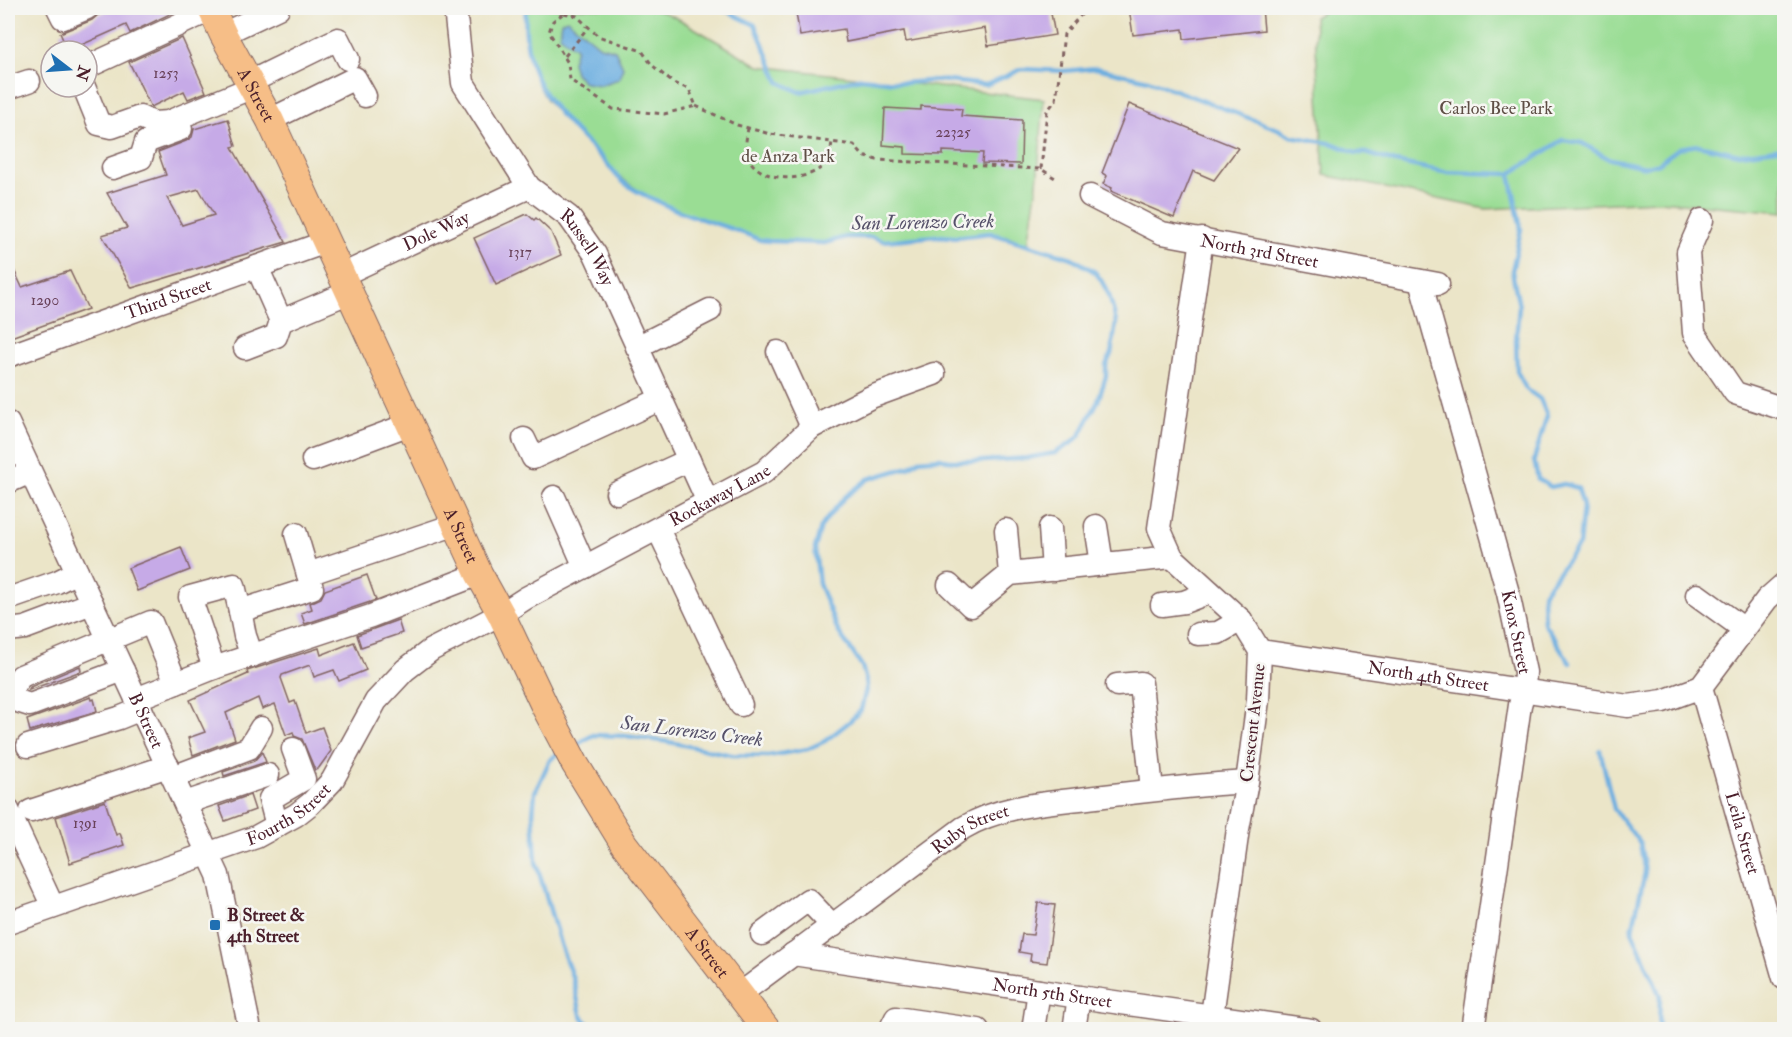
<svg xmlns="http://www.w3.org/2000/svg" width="1792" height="1037" font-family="'IM FELL Double Pica',serif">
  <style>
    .green { fill: #9add94; stroke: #727e60; stroke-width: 1.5 }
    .water { fill: #6caee0; stroke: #5b6686; stroke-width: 1.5 }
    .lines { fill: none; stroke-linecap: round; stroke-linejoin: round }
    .stream { stroke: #6caee0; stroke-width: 4.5 }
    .building { fill: #c6aae7; fill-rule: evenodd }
    .minor-casing { stroke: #826462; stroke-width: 25 }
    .major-casing { stroke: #826462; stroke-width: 29 }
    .path { stroke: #826462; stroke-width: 3; stroke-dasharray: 4.5 4.5; stroke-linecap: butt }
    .minor { stroke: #fff; stroke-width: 22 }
    .major { stroke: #f6be87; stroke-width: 27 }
    .poi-dot { fill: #1f6fb2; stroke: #f6f6f2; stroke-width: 2 }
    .labels { text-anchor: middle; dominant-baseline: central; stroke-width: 5; stroke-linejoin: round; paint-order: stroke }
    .number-label { font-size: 15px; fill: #69425a }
    .street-label { font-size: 18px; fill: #4a1f2b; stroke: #f6f6f2 }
    .park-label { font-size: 18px; fill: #5e4e45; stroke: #f6f6f2 }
    .poi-label { font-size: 18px; font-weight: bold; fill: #4a1f2b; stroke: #f6f6f2; text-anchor: start }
    .water-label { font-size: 20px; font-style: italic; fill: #56516a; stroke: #f6f6f2 }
  </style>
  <rect width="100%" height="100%" fill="#f6f6f2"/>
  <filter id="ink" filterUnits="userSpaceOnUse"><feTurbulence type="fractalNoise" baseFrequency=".0167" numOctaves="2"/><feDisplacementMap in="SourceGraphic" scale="12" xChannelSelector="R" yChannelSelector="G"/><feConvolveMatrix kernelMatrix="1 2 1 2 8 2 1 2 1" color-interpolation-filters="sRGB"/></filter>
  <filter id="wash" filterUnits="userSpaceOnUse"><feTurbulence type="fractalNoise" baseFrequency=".008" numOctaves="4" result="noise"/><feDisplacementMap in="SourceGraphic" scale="24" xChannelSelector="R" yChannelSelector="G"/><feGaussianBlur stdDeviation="1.35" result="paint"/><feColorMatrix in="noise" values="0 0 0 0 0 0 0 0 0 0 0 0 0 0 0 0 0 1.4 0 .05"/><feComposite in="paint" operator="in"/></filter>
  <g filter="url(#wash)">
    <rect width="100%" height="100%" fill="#ebe5c8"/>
    <g class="green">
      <path d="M526 8H654L677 18 759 66 1044 99 1037 184 1028 245 1010 237 990 233 955 237 936 236 883 241 872 237H846L824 243 769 241 760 240C731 226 699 219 669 207 626 189 598 158 568 122 534 97 523 48 526 8Z"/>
      <path d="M1330 8H1784V212L1659 201 1486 209 1324 175 1314 17Z"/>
    </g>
    <path class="water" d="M567 19 600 46 615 50 623 67 619 79 600 85 585 83 575 73 572 62 576 48 560 36 562 21Z"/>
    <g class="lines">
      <g class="stream">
        <path d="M526 8C521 74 549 106 594 150 603 158 610 168 618 177 629 189 647 196 661 203 692 219 728 225 760 240L769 241 824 243 846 237H872L883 241 936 236 955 237 990 233 1072 258 1095 272 1101 280 1109 295 1114 313 1116 323 1111 354 1106 365V376L1098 401 1080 435 1073 442 1055 453 1027 458 984 461H949L941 458 919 460 909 467 868 479 845 497 829 516 821 527 815 548 819 584 838 631 862 666 867 685 861 710 849 722 825 741 808 749 768 756 732 755 669 742 625 736 593 735 576 745"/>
        <path d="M721 8 755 25 779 82 800 92 861 78 904 83 939 80 986 85 1022 69 1064 71 1096 68 1148 80 1278 129 1291 136 1334 144 1356 153H1366L1395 162 1444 172 1510 174"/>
        <path d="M1510 174 1521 229 1512 271 1519 306 1516 340 1517 371 1526 389 1540 399 1547 416 1534 460 1538 479 1551 487 1564 484 1578 488 1583 506 1579 545 1543 593 1544 623 1570 663"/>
        <path d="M1510 174 1563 140 1582 143 1607 158 1645 167 1659 163 1679 148 1698 145 1739 154 1784 148"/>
        <path d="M1600 750 1614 809 1640 843 1645 872 1632 931 1660 996 1659 1030"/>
        <path d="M560 752 550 760 535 792 533 814 536 862 561 947 573 979 581 1015 593 1030"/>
      </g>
    </g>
    <g id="blocks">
      <g class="building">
        <path d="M114 8H169L172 13 130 33 126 25 68 51 60 33 92 20 98 15Z"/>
        <path d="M795 8H1050L1055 35 988 46 985 28 906 42 904 31 846 42 844 29 800 36Z"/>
        <path d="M1129 8H1262L1264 30 1184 39 1183 29 1133 35Z"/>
        <path d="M182 38 206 92 188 99 184 91 151 107 129 62Z"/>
        <path d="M1129 104 1238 148 1214 180 1193 171 1174 218 1111 191 1112 188 1103 184 1107 176 1102 173Z"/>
        <path d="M921 106 962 109 961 116 1022 120 1021 164 982 163 983 153 943 151V155L905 154V147L883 145 885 108 921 110Z"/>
        <path d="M228 119 236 146 232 147 286 242 132 288 102 235 127 228 107 193 166 175 158 152 186 141 192 137 194 129ZM199 189 214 215 182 225 167 198Z"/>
        <path d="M527 214 534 220 536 218 551 232 561 255 496 285 474 238Z"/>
        <path d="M8 257 22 287 70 271 88 309 11 337 8 328Z"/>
        <path d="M181 547 190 570 137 591 128 568Z"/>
        <path d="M367 575 376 600 305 624 301 613 312 609 310 603 321 598 325 590Z"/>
        <path d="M398 620 402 633 361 647 357 635Z"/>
        <path d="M354 642 366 670 339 681 334 670 314 677 310 665 282 675 281 678 290 703 295 701 306 733 322 727 331 751 318 769 315 770 302 739 294 736 293 732 286 735 275 704 262 709 258 698 226 713 235 739 193 755 188 738 205 732 190 700 248 674 247 671 319 648 321 655Z"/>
        <path d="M80 666 81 671 29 690 30 687Z"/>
        <path d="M91 697 92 700 94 699 97 711 30 731 27 720Z"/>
        <path d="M262 752 266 762 224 776 223 772 254 761Z"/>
        <path d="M250 795 255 810 225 821 219 806Z"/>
        <path d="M105 801 116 835 120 833 124 845 70 863 56 817Z"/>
        <path d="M1038 903 1055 905 1047 963 1030 961 1031 954 1019 952 1022 934 1033 935Z"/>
      </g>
    </g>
  </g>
  <g filter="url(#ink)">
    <use href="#blocks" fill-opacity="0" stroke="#826462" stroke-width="1.5"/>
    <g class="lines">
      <defs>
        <g id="minor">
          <path d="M58 8 63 18 87 8"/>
          <path id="s1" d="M455 8 463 83 529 187 569 217 595 254 708 502"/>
          <path d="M223 34 278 8"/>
          <path d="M87 67 215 8"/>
          <path d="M250 82 338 39 348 59"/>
          <path d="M84 87 99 124 112 127 140 117 154 123 168 122 253 87"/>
          <path d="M8 88 29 81"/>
          <path d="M270 120 355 78 365 96"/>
          <path d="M113 168 141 158 146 142 181 129"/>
          <path id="s2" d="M1090 196 1162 233 1438 284"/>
          <path d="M1702 220 1688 252 1694 333 1735 393 1784 409"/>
          <path d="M1202 239 1159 528 1172 557 1241 620 1260 651 1258 700 1247 782 1238 829 1210 1030"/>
          <path d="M257 267 281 321"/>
          <path id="s3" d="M342 275 529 187"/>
          <path id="s4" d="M1420 281 1508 593 1525 672 1524 691 1520 705 1473 1030"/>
          <path d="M637 347 710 310"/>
          <path d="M245 348 276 336 281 321 350 292"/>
          <path d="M778 352 812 427"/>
          <path id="s5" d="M8 356 326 242"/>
          <path id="s6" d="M8 423 218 875 250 1030"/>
          <path d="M524 439 533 458 661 399"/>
          <path d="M313 460 410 424"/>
          <path d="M8 482 30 472"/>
          <path d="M617 493 689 460"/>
          <path d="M554 497 585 567"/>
          <path d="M1096 526 1102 564"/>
          <path d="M1050 528 1053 570"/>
          <path d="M658 529 741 705"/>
          <path d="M1006 530 1010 574"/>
          <path d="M308 574 457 524"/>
          <path d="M949 585 971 606 1010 574 1172 557"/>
          <path d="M1697 595 1744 629"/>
          <path d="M8 599 57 582 77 572"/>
          <path d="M1162 605 1184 602 1210 592"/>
          <path d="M240 611 245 636 252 656"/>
          <path d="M8 630 25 628 92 603"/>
          <path d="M1198 634 1218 633 1241 620"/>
          <path id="s7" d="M1260 651 1628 706 1663 701 1701 687 1767 599 1784 584"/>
          <path d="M214 668 371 616 479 574"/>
          <path d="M1117 685 1141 683 1152 790"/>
          <path id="s8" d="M1701 687 1784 978"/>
          <path d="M8 694 21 676 151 622 176 683"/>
          <path d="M8 698 30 705 123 670"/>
          <path d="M136 699 214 668 190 597 234 585 240 611 312 588 296 534"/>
          <path d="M28 746 119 718 141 709"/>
          <path d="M173 777 249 748 261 728"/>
          <path d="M185 803 268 775"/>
          <path d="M8 810 53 907"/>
          <path d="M31 811 168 766"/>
          <path d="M277 826 270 799 304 779 293 749"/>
          <path id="s9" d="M8 923 256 837 296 815 310 804 332 781 376 701 405 670 431 650 501 614 526 598 764 472 812 427 871 397 934 374"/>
          <path d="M762 934 808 900 833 926"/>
          <path id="s10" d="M793 954 1079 997 1311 1030"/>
          <path id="s11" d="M740 994 963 828C1004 804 1050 803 1096 797 1146 791 1197 785 1247 782"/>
          <path d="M890 1030 896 1018 978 1030"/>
          <path d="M1033 1030 1039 991"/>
          <path d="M1074 1030 1079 997"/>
        </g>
        <g id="major">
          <path id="s12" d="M211 8 223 34 270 120 479 574 501 614 545 707 575 764 624 844 767 1030"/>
        </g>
      </defs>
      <use href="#minor" class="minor-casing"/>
      <use href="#major" class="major-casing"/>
      <g class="path">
        <path d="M564 13 577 16 598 36 642 51 652 65 673 83 689 89 696 106 664 114 613 109 570 80 568 63 549 32 553 21Z"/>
        <path d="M565 56 585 31 586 26"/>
        <path d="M696 106 737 125 770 134 854 145 863 156 877 160 1041 169 1055 178"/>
        <path d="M748 128C747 135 745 144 746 151 753 185 813 185 828 160 831 155 831 148 832 142"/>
        <path d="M1041 169 1047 111 1056 100 1064 34 1087 8"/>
      </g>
      <use href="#minor" class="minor"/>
      <use href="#major" class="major"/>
    </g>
  </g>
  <rect class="poi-dot" x="209" y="919" width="12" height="12" rx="3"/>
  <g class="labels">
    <g class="number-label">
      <text x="166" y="73">1253</text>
      <text x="953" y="132">22325</text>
      <text x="520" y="252">1317</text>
      <text x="45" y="300">1290</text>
      <text x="85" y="823">1391</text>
    </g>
    <g class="street-label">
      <text stroke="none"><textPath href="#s12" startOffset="98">A Street</textPath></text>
      <text stroke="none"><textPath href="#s3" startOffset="104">Dole Way</textPath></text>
      <text stroke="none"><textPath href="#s1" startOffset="284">Russell Way</textPath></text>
      <text stroke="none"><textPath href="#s2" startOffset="180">North 3rd Street</textPath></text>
      <text stroke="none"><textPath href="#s5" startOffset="170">Third Street</textPath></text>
      <text stroke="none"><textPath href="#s9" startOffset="852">Rockaway Lane</textPath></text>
      <text stroke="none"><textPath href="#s12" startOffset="584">A Street</textPath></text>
      <text stroke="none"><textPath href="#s4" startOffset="364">Knox Street</textPath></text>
      <text stroke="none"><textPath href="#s7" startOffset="170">North 4th Street</textPath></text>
      <text stroke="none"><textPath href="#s6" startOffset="328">B Street</textPath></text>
      <text transform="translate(1253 723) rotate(-84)">Crescent Avenue</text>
      <text stroke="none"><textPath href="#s9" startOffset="302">Fourth Street</textPath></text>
      <text stroke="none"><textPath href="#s11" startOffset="284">Ruby Street</textPath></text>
      <text stroke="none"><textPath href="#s8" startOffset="152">Leila Street</textPath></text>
      <text stroke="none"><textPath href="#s12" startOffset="1070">A Street</textPath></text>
      <text stroke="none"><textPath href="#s10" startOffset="262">North 5th Street</textPath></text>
    </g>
    <g class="park-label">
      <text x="1496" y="108">Carlos Bee Park</text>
      <text x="788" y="156">de Anza Park</text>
    </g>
    <g class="poi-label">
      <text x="227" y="915">B Street &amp;<tspan x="227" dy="21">4th Street</tspan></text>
    </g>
    <g class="water-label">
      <text transform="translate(923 222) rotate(-1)">San Lorenzo Creek</text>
      <text transform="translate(692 731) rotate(7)">San Lorenzo Creek</text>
    </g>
  </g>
  <rect width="1792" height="1037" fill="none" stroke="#f6f6f2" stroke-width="30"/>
  <g transform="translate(69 69) rotate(107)"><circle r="28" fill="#f6f6f2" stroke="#b1a0a2" stroke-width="1.5"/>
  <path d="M0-4.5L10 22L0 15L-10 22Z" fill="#1f6fb2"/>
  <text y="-9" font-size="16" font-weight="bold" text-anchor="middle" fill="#4a1f2b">N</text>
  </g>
</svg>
